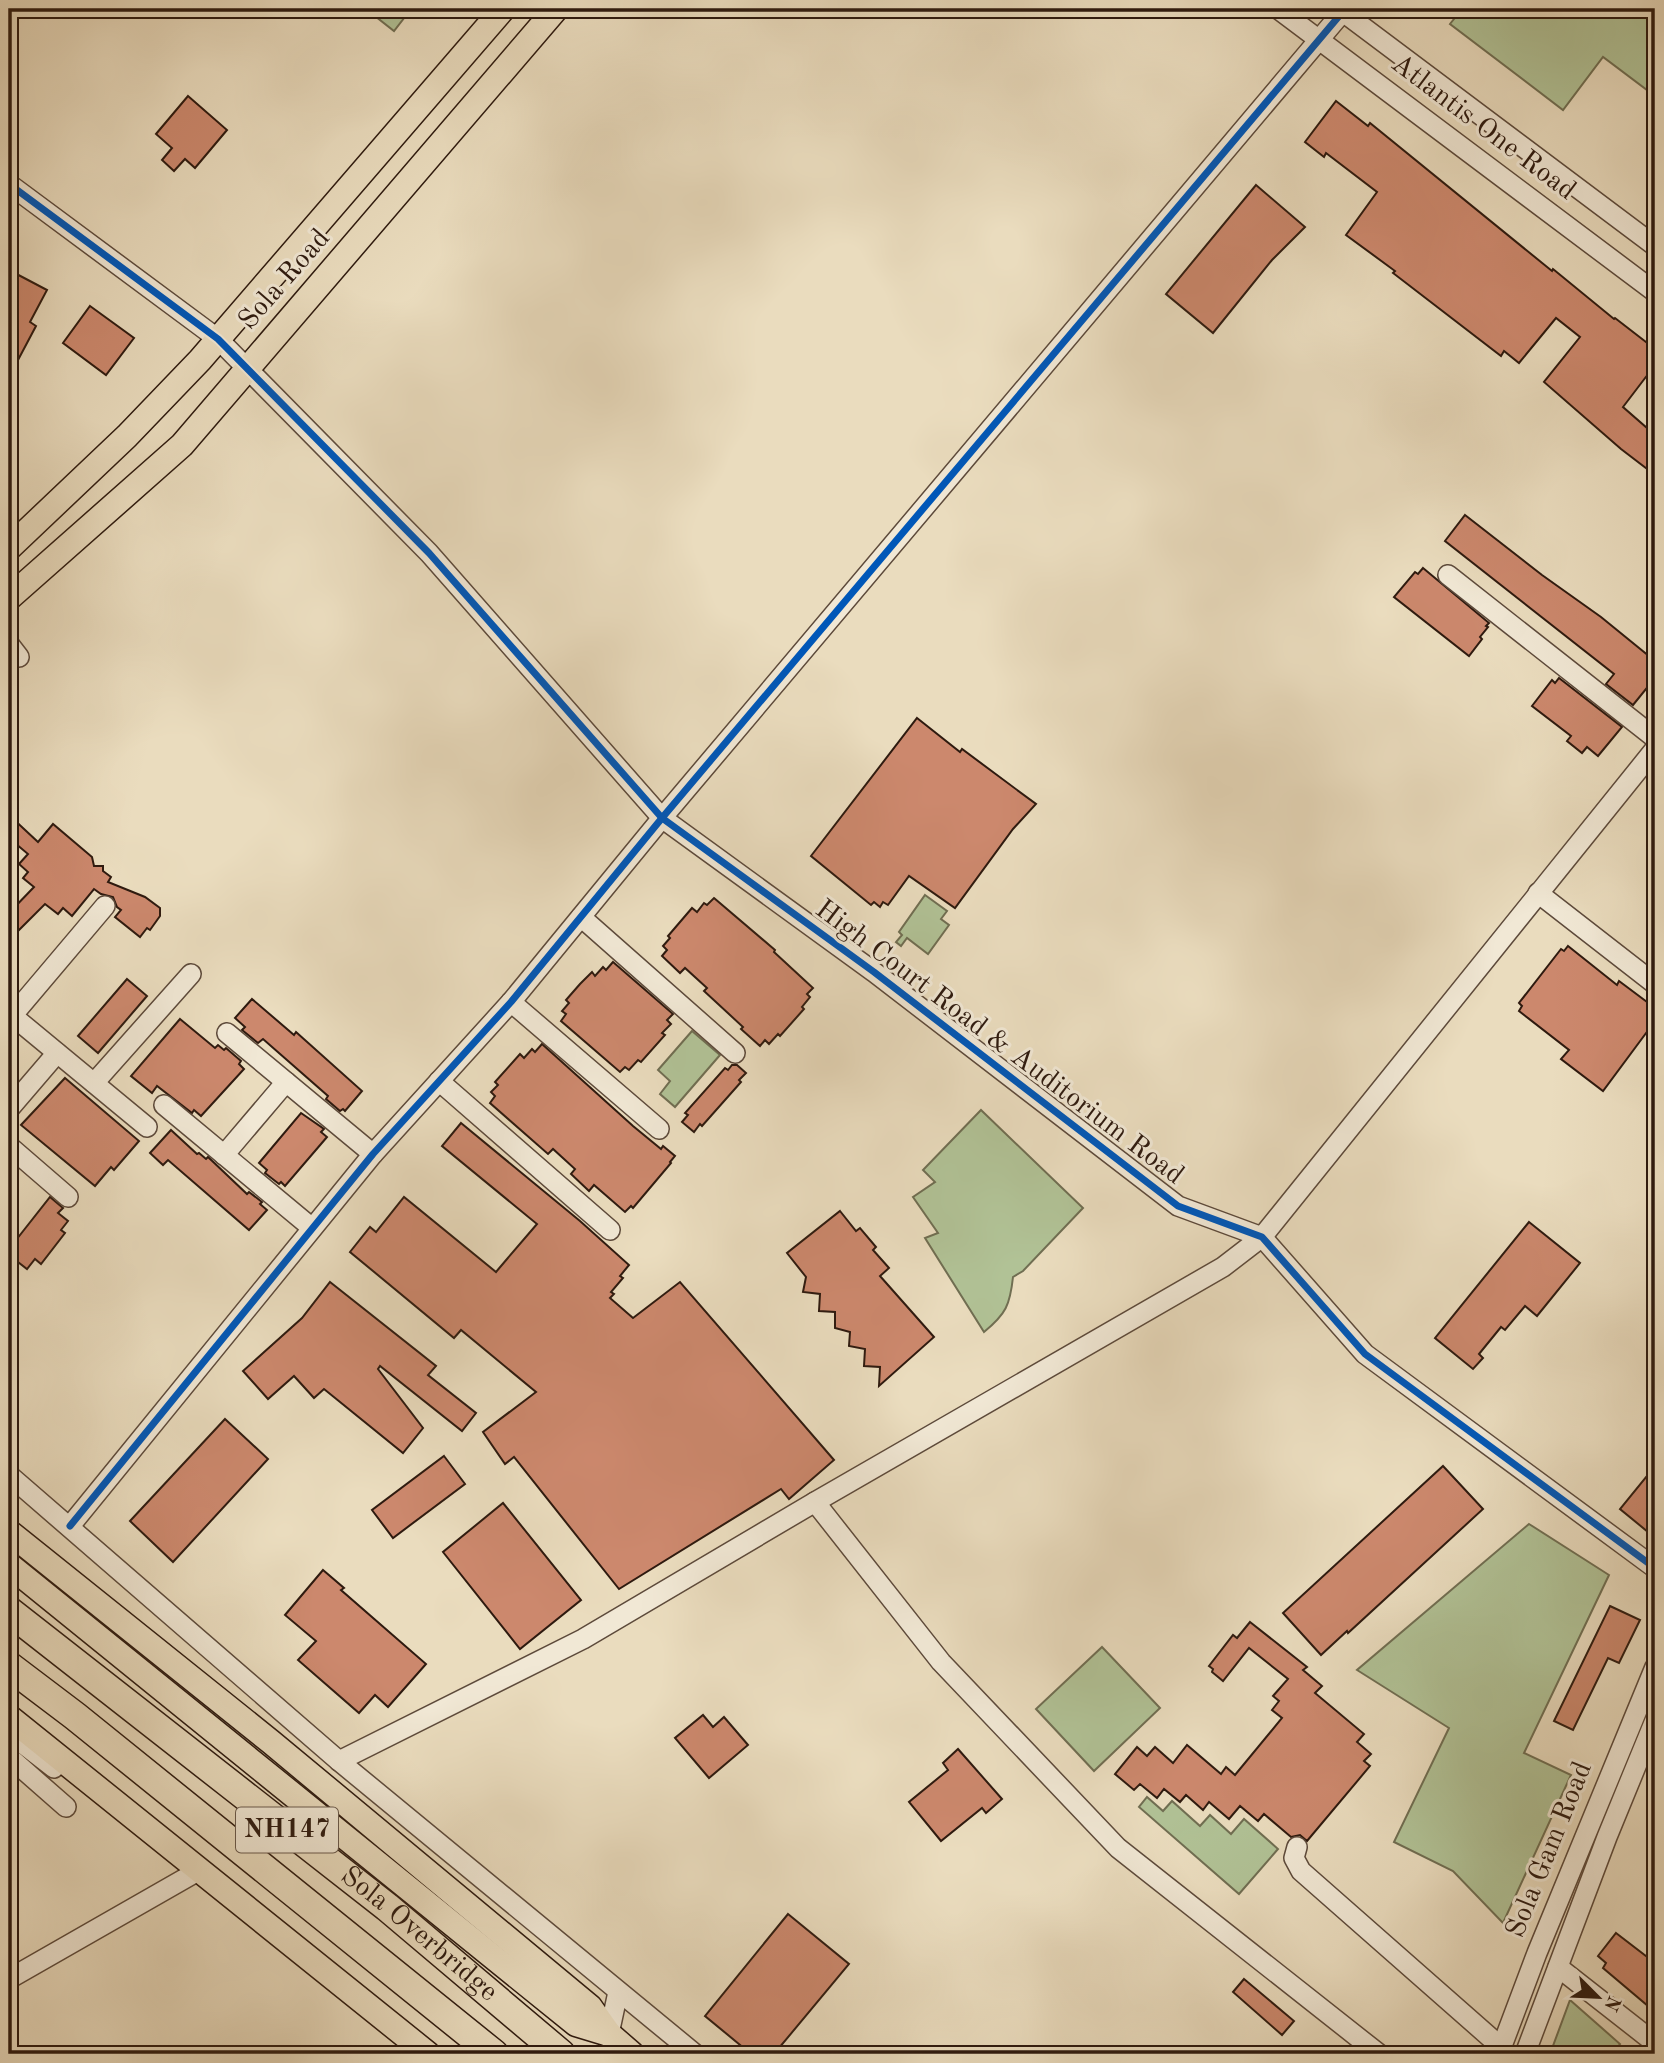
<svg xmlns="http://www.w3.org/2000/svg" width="1664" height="2063" font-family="'Old Standard TT',serif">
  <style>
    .green { fill: #b1c296; stroke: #706e52; stroke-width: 2 }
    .building { fill: #cc886d; stroke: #2e1a0f; stroke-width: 2 }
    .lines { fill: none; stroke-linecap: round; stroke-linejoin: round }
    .minor-casing { stroke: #5d4a3b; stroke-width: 22 }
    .major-casing { stroke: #2e1a0f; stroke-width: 27 }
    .highway-casing { stroke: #2e1a0f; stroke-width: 31 }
    .minor { stroke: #f1e8d5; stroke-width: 19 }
    .major { stroke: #eadcbe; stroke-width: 24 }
    .highway { stroke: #eadcbe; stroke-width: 28 }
    .cycleway-casing { stroke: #f1e8d5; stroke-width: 11 }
    .cycleway { stroke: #0057b8; stroke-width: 7 }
    .labels { text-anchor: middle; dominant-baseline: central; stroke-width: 6; stroke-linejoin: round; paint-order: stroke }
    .shield { fill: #f1e8d5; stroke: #68584a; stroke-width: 2 }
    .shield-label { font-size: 26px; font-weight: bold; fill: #2e1a0f }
    .street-label { font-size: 28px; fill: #2e1a0f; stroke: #f1e8d5 }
  </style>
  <rect width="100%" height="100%" fill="#eadcbe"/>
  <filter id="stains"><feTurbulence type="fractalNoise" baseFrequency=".00286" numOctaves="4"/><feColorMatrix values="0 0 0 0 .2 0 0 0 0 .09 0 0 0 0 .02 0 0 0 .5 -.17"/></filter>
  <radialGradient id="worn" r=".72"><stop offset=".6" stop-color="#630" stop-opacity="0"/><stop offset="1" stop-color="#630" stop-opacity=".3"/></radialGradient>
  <g class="green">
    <path d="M366 9H411L394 31Z"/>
    <path d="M1462 9H1655V79L1647 90 1603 57 1563 110 1450 24Z"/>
    <path d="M925 895 947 911 941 919 949 925 928 954 907 938 901 946 896 942 902 935 899 932Z"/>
    <path d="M692 1031 720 1055 675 1107 660 1094 670 1081 658 1070Z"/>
    <path d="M981 1110 1083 1208 1023 1271 1013 1277C1010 1305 1006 1314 984 1332L925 1238 938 1233 913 1197 935 1182 923 1170Z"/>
    <path d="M1529 1524 1609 1575 1524 1753 1571 1775 1503 1923 1453 1871 1394 1842 1449 1728 1357 1670Z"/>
    <path d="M1102 1647 1160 1708 1094 1771 1036 1709Z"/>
    <path d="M1147 1797 1163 1811 1172 1801 1200 1826 1210 1815 1231 1834 1244 1819 1278 1849 1239 1894 1139 1807Z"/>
    <path d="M1570 2000 1620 2044 1612 2054H1550Z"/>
  </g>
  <g class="building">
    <path d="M188 96 227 130 195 168 185 159 174 171 162 160 172 148 156 134Z"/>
    <path d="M1336 101 1368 126 1370 123 1552 271 1553 269 1614 319 1615 318 1655 349V365L1623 407 1655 435V475L1621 449 1544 382 1580 337 1556 318 1519 363 1504 351 1501 356 1393 273 1395 271 1346 235 1377 192 1326 153 1324 157 1305 142Z"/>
    <path d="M1256 185 1305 227 1272 260 1213 333 1166 294Z"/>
    <path d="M9 270 47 290 30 322 36 326 9 377Z"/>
    <path d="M90 306 134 338 106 375 63 343Z"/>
    <path d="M1465 515 1542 575 1601 617 1655 661V678L1633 705 1606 684 1614 674 1445 541Z"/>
    <path d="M1423 568 1489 623 1486 626 1488 627 1480 637 1482 639 1469 656 1394 597 1415 572 1418 574Z"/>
    <path d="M1559 678 1622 727 1598 756 1587 747 1582 753 1567 741 1571 736 1532 706 1552 680 1555 683Z"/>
    <path d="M917 718 960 752 962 749 1036 804 1013 829 955 908 909 876 888 905 883 902 880 907 874 902 871 905 811 856Z"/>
    <path d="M9 815 38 842 53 824 92 857 94 866H103V871L111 877 108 882 145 897 160 908V916L150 930 147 928 140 937 115 917 121 910 117 907 113 897 101 894 94 889 72 916 63 908 58 914 45 904 19 930 9 920V913L34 887 23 878 28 872 19 864 28 854 9 838Z"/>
    <path d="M714 898 775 950 774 952 813 988 807 994 810 997 802 1007 804 1009 780 1036 778 1034 769 1044 765 1040 760 1046 741 1029 743 1027 704 991 707 988 685 968 680 973 662 956 667 950 663 946 670 938 668 936 692 908 697 912 704 903 707 905Z"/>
    <path d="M1568 946 1617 985 1619 981 1655 1008V1021L1603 1091 1561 1059 1569 1050 1519 1011 1522 1006 1519 1003 1561 949 1564 951Z"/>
    <path d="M613 962 673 1014 667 1020 671 1024 662 1033 665 1035 641 1062 638 1060 629 1070 625 1067 620 1072 561 1021 566 1014 562 1011 569 1003 566 1000 580 984 592 972 595 976 603 967 606 970Z"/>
    <path d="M127 979 147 996 98 1053 78 1036Z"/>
    <path d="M252 999 294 1035 296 1032 362 1091 345 1111 343 1109 340 1111 326 1099 328 1096 263 1039 258 1043 242 1030 245 1027 235 1018Z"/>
    <path d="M180 1019 215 1048 218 1045 224 1050 226 1048 241 1061 239 1064 244 1069 201 1116 194 1110 192 1113 157 1086 152 1093 131 1076Z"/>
    <path d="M542 1044 633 1126 661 1149 663 1146 675 1156 670 1162 671 1163 633 1208 631 1206 625 1212 594 1185 589 1191 571 1174 575 1169 553 1149 548 1154 490 1103 495 1096 491 1092 498 1085 495 1082 520 1054 524 1058 532 1049 535 1052Z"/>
    <path d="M732 1065H737L746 1073 739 1080 741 1082 702 1126 700 1124 694 1132 682 1122 688 1115 685 1113 725 1068 728 1070Z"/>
    <path d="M65 1078 139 1141 114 1170 111 1167 95 1186 21 1125Z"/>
    <path d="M301 1113 324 1129 321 1132 327 1137 285 1186 281 1182 279 1184 265 1173 267 1170 259 1163Z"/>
    <path d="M461 1123 580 1221 629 1265 620 1276 623 1278 611 1292 614 1294 610 1298 633 1318 680 1282 834 1460 789 1499 781 1489 619 1589 514 1457 505 1464 483 1432 536 1392 461 1330 454 1338 350 1252 370 1227 376 1232 404 1197 496 1272 507 1259 537 1224 442 1146Z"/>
    <path d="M171 1130 197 1154 199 1153 206 1159 208 1157 247 1194 249 1192 262 1202 260 1204 267 1210 249 1230 168 1160 163 1165 150 1153Z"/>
    <path d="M50 1197 63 1208 58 1213 68 1221 61 1230 65 1233 41 1264 35 1259 27 1269 9 1255V1249Z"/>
    <path d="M840 1211 856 1231 860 1228 876 1247 873 1250 889 1268 880 1276 934 1337 879 1386 880 1367 864 1366 865 1349 849 1346 850 1332 835 1328V1312L819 1311 820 1294 803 1292 806 1277 787 1253Z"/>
    <path d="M1529 1222 1580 1263 1537 1316 1525 1306 1505 1330 1501 1327 1479 1354 1483 1358 1473 1369 1435 1338Z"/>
    <path d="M330 1282 436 1366 428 1375 476 1413 462 1431 380 1366 378 1369 423 1428 403 1453 324 1389 314 1398 294 1376 268 1399 243 1371 302 1318Z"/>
    <path d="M225 1419 268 1459 173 1562 130 1521Z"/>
    <path d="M444 1456 465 1484 393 1538 372 1510Z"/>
    <path d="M1443 1466 1483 1509 1348 1633 1347 1631 1321 1655 1283 1613Z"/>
    <path d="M1655 1466V1523L1648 1532 1620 1509Z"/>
    <path d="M503 1503 581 1600 520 1649 443 1552Z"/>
    <path d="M323 1570 344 1588 341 1590 426 1664 388 1707 375 1695 359 1713 298 1660 316 1641 285 1615Z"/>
    <path d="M1610 1606 1640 1620 1619 1663 1608 1658 1573 1730 1554 1721Z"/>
    <path d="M1250 1622 1307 1667 1303 1670 1322 1686 1315 1693 1364 1734 1357 1742 1371 1754 1364 1761 1370 1766 1307 1841 1300 1835 1291 1837 1264 1814 1258 1821 1240 1806 1229 1819 1209 1802 1203 1810 1186 1795 1180 1802 1164 1789 1157 1798 1140 1784 1134 1790 1115 1774 1137 1747 1147 1756 1155 1747 1173 1763 1187 1745 1221 1774 1226 1767 1235 1775 1282 1718 1272 1710 1279 1701 1273 1696 1288 1679 1249 1648 1223 1681 1212 1672 1213 1669 1209 1666 1233 1635 1237 1638Z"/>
    <path d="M703 1715 713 1727 724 1717 748 1745 709 1778 675 1738Z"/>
    <path d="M958 1749 1002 1799 986 1813 982 1808 941 1841 909 1802 948 1770 943 1763Z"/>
    <path d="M788 1914 849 1964 774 2054H751L705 2016Z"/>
    <path d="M1616 1933 1655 1963V1997L1648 2006 1603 1968 1606 1963 1598 1956Z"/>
    <path d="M1244 1979 1294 2021 1282 2035 1233 1992Z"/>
  </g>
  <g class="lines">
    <defs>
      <g id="minor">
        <path d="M1278 9 1655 292"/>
        <path d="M1339 9 1655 246"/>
        <path d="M9 184 218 339 429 553 662 818 874 972 1178 1206 1262 1237 1365 1354 1655 1568"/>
        <path d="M1448 575 1655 738"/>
        <path d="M9 644 19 657"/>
        <path d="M1538 893 1655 984"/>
        <path d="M581 917 735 1053"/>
        <path d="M511 1002 659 1129"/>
        <path d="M9 1013 147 1127"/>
        <path d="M12 1016 105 906"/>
        <path d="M227 1033 373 1154"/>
        <path d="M439 1081 610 1230"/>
        <path d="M94 1083 191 974"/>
        <path d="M164 1105 312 1228"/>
        <path d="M9 1109 57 1053"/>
        <path d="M9 1146 68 1197"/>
        <path d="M224 1155 286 1082"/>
        <path d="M9 1475 339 1761 695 2054"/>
        <path d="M815 1502 941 1662 1118 1848 1379 2054"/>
        <path d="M70 1526 373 1154 511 1002 662 818 1345 9"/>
        <path d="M9 1733 54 1768"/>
        <path d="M9 1757 66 1807"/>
        <path d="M339 1761 583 1639 815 1502 1223 1267 1262 1237 1655 749"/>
        <path d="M1297 1847 1294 1858 1301 1871 1501 2047"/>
        <path d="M1558 1967 1655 2043"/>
        <path d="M9 1979 198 1871"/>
        <path d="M609 2034 618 1992"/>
        <path d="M1499 2054 1537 1953 1655 1667"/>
        <path d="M1525 2054 1607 1837 1655 1720"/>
      </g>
      <g id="major">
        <path d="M9 548 127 436 200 360 503 9"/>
        <path d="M9 598 182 445 556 9"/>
        <path d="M9 1532 271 1742 590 2007 609 2034 632 2054"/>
        <path d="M9 1565 576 2024 609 2034"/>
        <path d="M9 1717 428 2054"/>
      </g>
      <g id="highway">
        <path id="s1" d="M9 1611 387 1907 561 2054"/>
        <path d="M9 1666 75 1716 494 2054"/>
      </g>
    </defs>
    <use href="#minor" class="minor-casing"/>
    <use href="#major" class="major-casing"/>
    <use href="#highway" class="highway-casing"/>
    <use href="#minor" class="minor"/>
    <use href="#major" class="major"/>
    <use href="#highway" class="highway"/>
    <defs>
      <g id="cycleway">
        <path d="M9 184 218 339 429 553 662 818 874 972 1178 1206 1262 1237 1365 1354 1655 1568"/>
        <path d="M70 1526 373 1154 511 1002 662 818 1345 9"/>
      </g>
    </defs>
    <use href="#cycleway" class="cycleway-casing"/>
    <use href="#cycleway" class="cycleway"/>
  </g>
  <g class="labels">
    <rect class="shield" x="236" y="1807.5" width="102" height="45" rx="5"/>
    <g class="shield-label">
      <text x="287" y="1830">NH147</text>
    </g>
    <g class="street-label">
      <text transform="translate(1483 128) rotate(37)">Atlantis One Road</text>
      <text transform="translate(285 280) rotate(-49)">Sola Road</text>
      <text transform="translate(999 1043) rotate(37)">High Court Road &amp; Auditorium Road</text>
      <text transform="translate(1550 1850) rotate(-68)">Sola Gam Road</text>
      <text stroke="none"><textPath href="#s1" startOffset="522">Sola Overbridge</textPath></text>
    </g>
  </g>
  <rect width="1664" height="2063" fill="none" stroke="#eadcbe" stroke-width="35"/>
  <rect x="10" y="10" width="1643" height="2042" fill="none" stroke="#2e1a0f" stroke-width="3.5"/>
  <rect x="18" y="18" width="1629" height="2028" fill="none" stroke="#2e1a0f" stroke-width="2"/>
  <g transform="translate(1598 1997) rotate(114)" stroke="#f1e8d5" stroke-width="5" paint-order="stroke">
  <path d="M0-5L12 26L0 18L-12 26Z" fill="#2e1a0f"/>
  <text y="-10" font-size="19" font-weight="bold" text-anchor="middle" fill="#2e1a0f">N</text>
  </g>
  <rect width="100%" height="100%" filter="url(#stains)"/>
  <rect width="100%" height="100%" fill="url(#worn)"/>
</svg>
